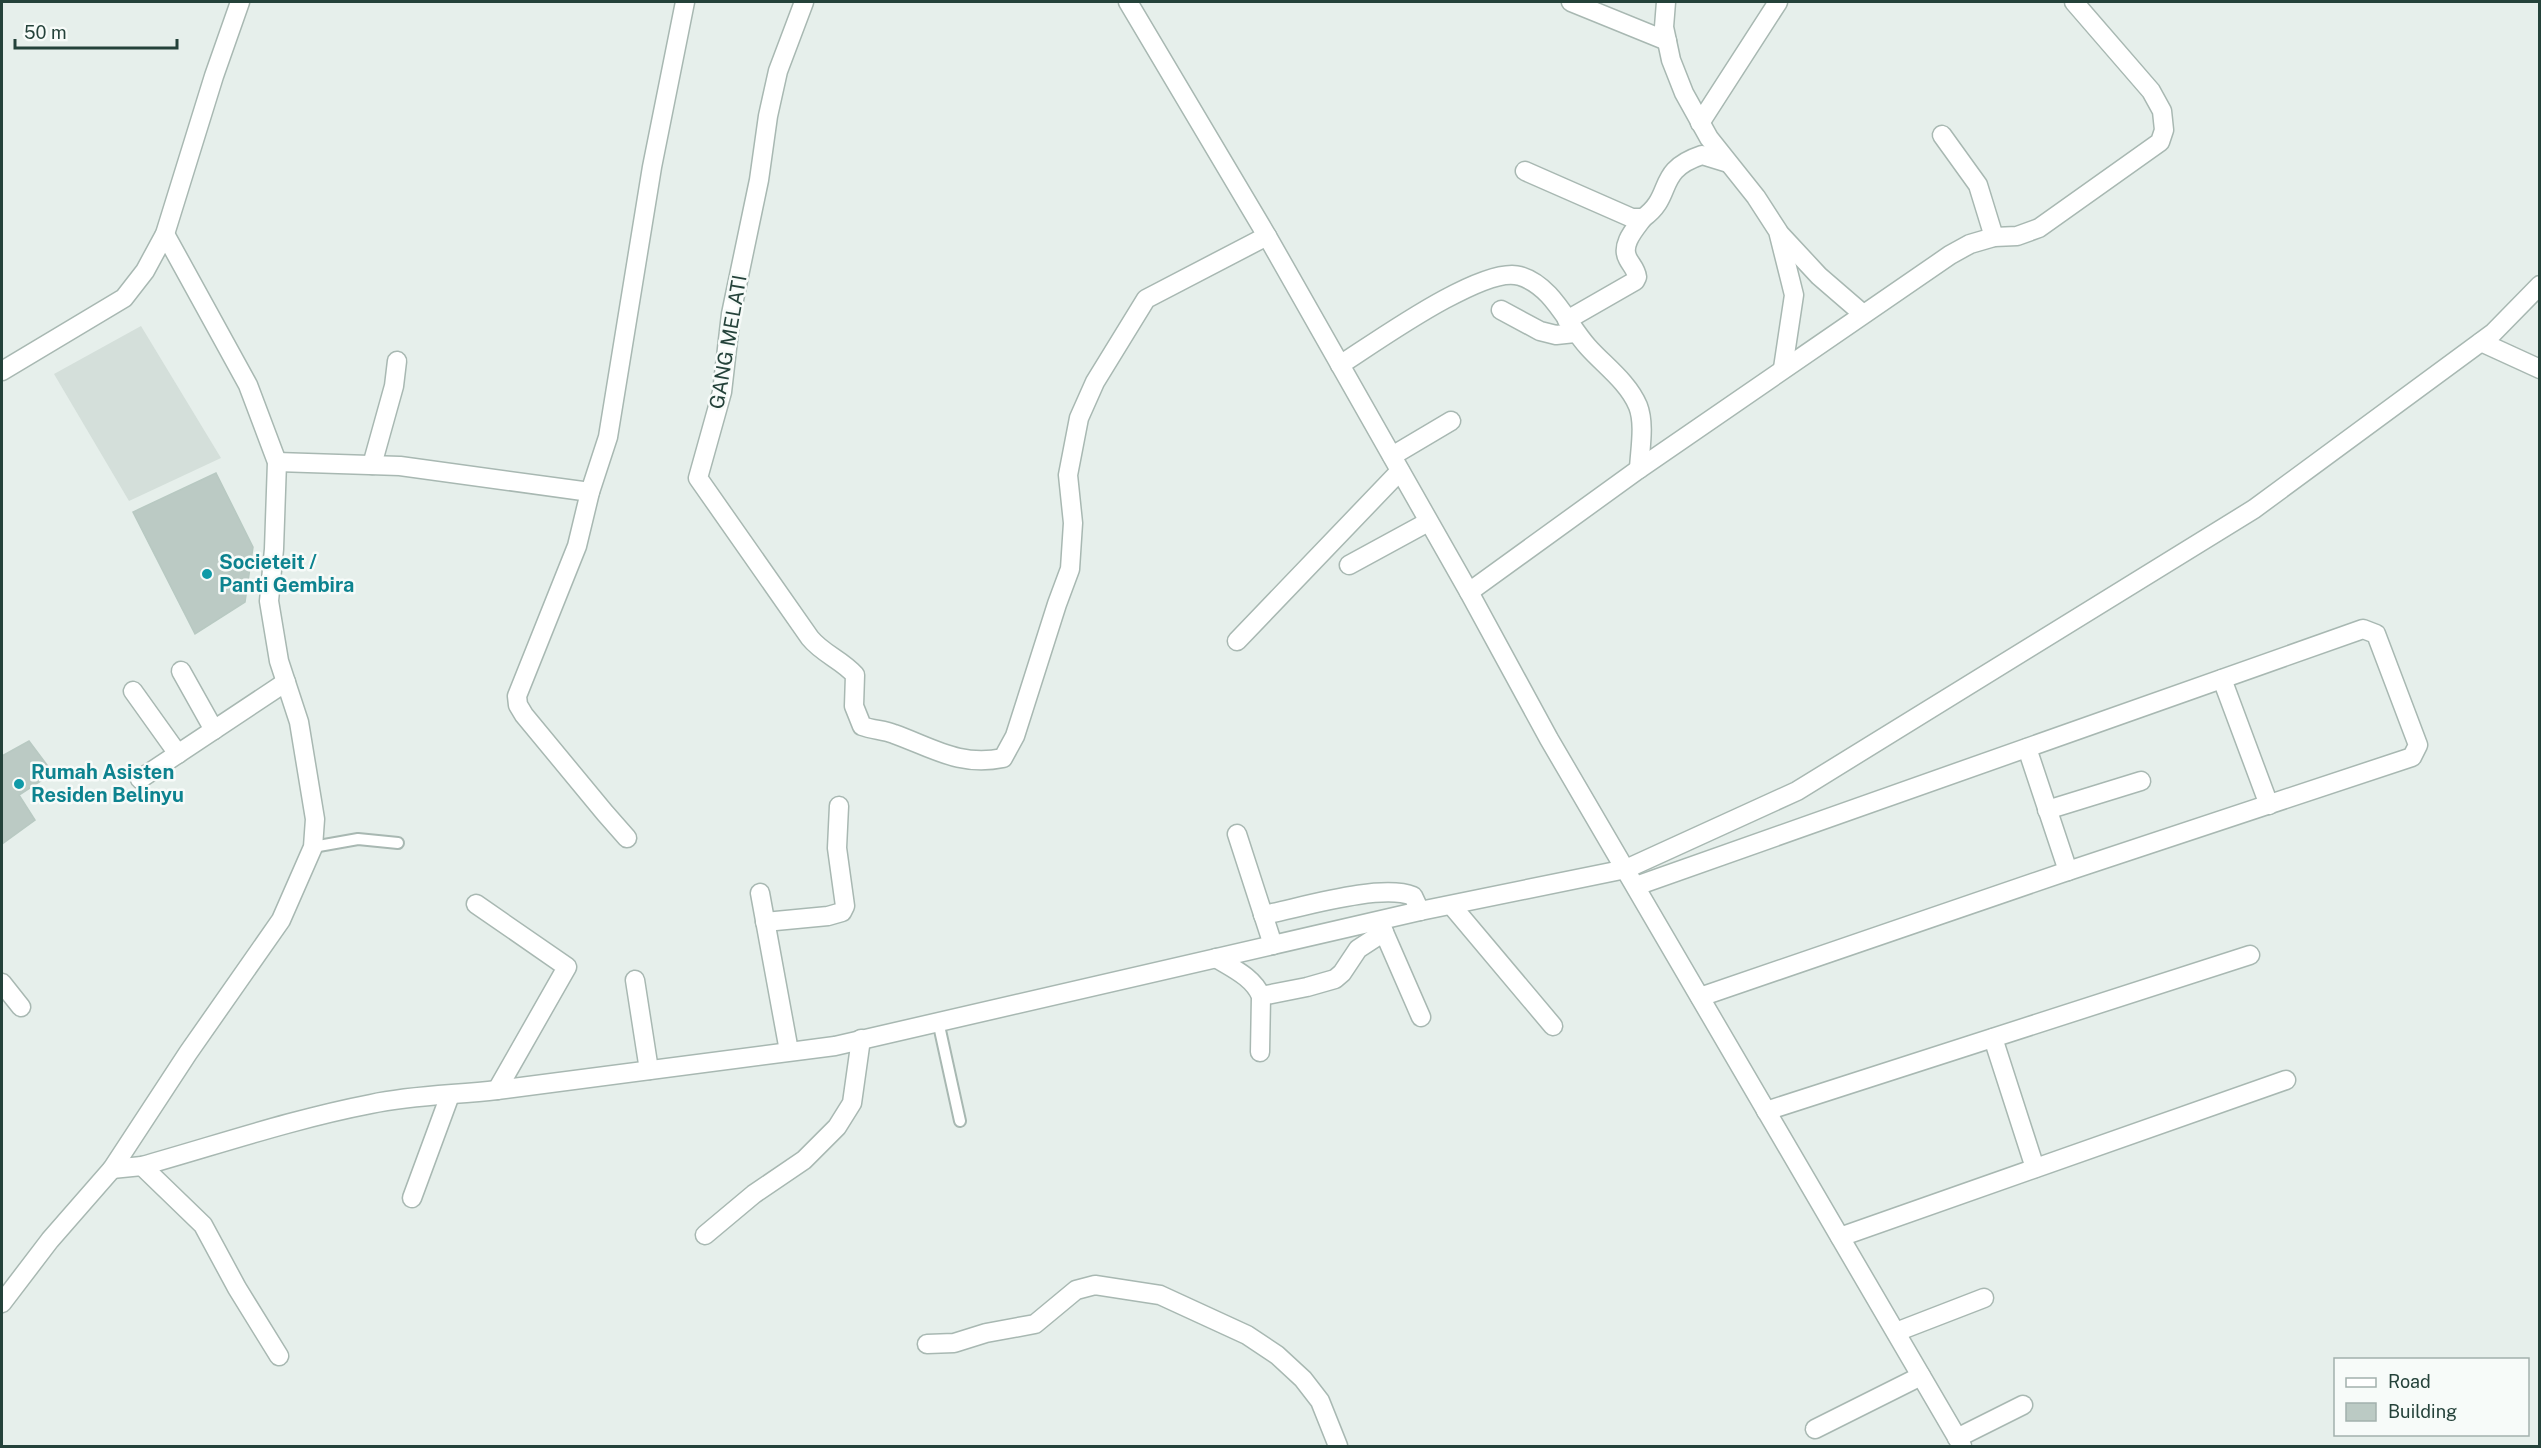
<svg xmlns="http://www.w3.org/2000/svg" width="2541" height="1448" font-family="'Public Sans',sans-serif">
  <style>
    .built { fill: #d4dfda }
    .building { fill: #bbcac4; stroke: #b8c9c2; stroke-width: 1.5 }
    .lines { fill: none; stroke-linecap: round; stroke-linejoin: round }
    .service-casing { stroke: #a8b8b2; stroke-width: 14 }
    .minor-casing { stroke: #a8b8b2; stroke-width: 21 }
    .service { stroke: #fff; stroke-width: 10 }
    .minor { stroke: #fff; stroke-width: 18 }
    .culture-dot { fill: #0f9aa8; stroke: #f7fbf9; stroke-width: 2 }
    .labels { text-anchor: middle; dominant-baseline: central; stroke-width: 5; stroke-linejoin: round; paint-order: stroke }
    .street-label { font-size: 20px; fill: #24423a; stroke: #f7fbf9 }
    .culture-label { font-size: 20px; font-weight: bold; fill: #0d838f; stroke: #f7fbf9; text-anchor: start }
  </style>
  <rect width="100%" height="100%" fill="#e6efeb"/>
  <path class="built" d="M141 326 221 458 129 501 54 374Z"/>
  <g class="building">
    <path d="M216 473 253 547 245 602 195 634 133 512Z"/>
    <path d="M29 741 53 773 19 795 35 820 2 844V756Z"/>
  </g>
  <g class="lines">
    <defs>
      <g id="service">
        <path d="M313 847 358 839 398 843"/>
        <path d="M938 1021 960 1121"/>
      </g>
      <g id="minor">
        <path d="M804 2 778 71 768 116 759 180 731 314 722 392 698 478 810 638C823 654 842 660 855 675L854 706 862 726C873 730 884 730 894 734 933 748 960 767 1003 758L1015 736 1057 604 1070 569 1073 523 1068 475 1079 418 1095 382 1146 299 1267 236"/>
        <path d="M1128 2 1267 236 1469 592 1549 739 1962 1446"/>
        <path d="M1571 2 1667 41"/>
        <path d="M1666 2 1664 27 1671 60 1684 93 1709 138 1756 197 1778 231 1794 295 1783 368"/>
        <path d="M1700 123 1778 2"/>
        <path d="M1942 135 1978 185 1994 237"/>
        <path d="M1525 171 1632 218H1643C1675 195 1654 171 1702 155L1728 163"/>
        <path d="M1780 234 1819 276 1863 314"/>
        <path d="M1501 310 1540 331 1556 335 1575 333"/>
        <path d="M1567 320 1635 281 1637 277C1636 269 1631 265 1628 259 1620 245 1635 229 1643 218"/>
        <path d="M2481 342 2540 369"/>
        <path d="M1340 365C1373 344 1484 264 1520 276 1553 286 1567 324 1588 347 1604 365 1628 382 1638 406 1645 424 1640 449 1639 469"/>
        <path d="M2 371 124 298 145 271 165 234 214 76 240 2"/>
        <path d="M1392 456 1451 421"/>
        <path d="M277 462 400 466 590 492"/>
        <path d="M372 465 394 386 397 361"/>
        <path d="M1349 565 1428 522"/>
        <path d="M1469 592 1639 469 1950 255 1970 244 1994 237 2017 236 2039 228 2160 142 2164 130 2162 111 2151 91 2074 2"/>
        <path d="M1237 641 1400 471"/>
        <path d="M181 671 214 730"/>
        <path d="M2222 679 2269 805"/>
        <path d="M133 691 178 754"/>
        <path d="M2027 748 2068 871"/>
        <path d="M140 779 286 682"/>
        <path d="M2047 810 2141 781"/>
        <path d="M1237 834 1273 945"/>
        <path d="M627 838 605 813 524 715 518 705 517 696 577 546 590 492 608 437 652 167 685 2"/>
        <path d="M1636 886 2363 629 2376 634 2418 745 2412 757 2062 873 1700 997"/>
        <path d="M760 893 789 1051"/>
        <path d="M476 904 567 967 497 1090"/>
        <path d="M1452 906 1553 1026"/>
        <path d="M1263 915C1300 908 1380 883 1413 896L1420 911"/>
        <path d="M765 922 828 916 842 912 845 906 837 848 839 806"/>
        <path d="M1380 923 1421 1017"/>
        <path d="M1216 958C1232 968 1253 977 1261 996L1260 1052"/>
        <path d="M635 980 649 1070"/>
        <path d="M2 983 21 1007"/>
        <path d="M1261 996 1307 987 1335 979 1342 973 1358 949 1384 932"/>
        <path d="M1993 1038 2035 1168"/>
        <path d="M1766 1111 2250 955"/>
        <path d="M142 1166 203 1225 237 1288 279 1356"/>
        <path d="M112 1169 142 1166C217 1145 293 1119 371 1104 413 1095 455 1095 497 1090L835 1046 1420 911 1626 869 1797 791 2254 509 2493 333 2540 285"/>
        <path d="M412 1198 450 1095"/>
        <path d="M705 1235 754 1194 804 1160 837 1127 852 1103 861 1039"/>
        <path d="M1840 1237 2286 1080"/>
        <path d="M2 1303 50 1240 112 1169 188 1053 281 920 313 847 315 819 299 722 279 661 269 601 274 549 277 462 248 385 165 234"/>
        <path d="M1896 1332 1984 1298"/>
        <path d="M927 1344 954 1343 986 1333 1035 1324 1076 1290 1095 1285 1160 1295 1247 1335 1277 1355 1303 1379 1320 1401 1338 1446"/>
        <path d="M1815 1429 1921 1376"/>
        <path d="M1957 1438 2023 1405"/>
      </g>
    </defs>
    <use href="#service" class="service-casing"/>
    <use href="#minor" class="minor-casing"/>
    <use href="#service" class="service"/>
    <use href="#minor" class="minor"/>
  </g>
  <g class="culture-dot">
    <circle cx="207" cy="574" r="6"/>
    <circle cx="19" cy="784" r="6"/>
  </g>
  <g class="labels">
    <g class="street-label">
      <text transform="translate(728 342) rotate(-80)">GANG MELATI</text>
    </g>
    <g class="culture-label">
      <text x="219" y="562">Societeit /<tspan x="219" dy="23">Panti Gembira</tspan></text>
      <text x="31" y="772">Rumah Asisten<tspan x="31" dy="23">Residen Belinyu</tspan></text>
    </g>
  </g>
  <rect width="2541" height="1448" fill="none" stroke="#24423a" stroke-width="6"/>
  <rect x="2334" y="1358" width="195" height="78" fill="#f7fbf9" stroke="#a3b1ad" stroke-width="1.5"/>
  <rect x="2346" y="1378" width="30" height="9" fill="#ffffff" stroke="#a3b1ad" stroke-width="1.5"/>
  <text x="2388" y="1388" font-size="18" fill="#24423a">Road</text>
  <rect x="2346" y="1403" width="30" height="18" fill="#bbcac4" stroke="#a3b1ad" stroke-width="1.5"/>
  <text x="2388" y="1418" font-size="18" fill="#24423a">Building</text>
  <path d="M15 39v9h162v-9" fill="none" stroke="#24423a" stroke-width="3"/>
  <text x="24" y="39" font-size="18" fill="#24423a" stroke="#f7fbf9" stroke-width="4.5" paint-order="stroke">50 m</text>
</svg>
